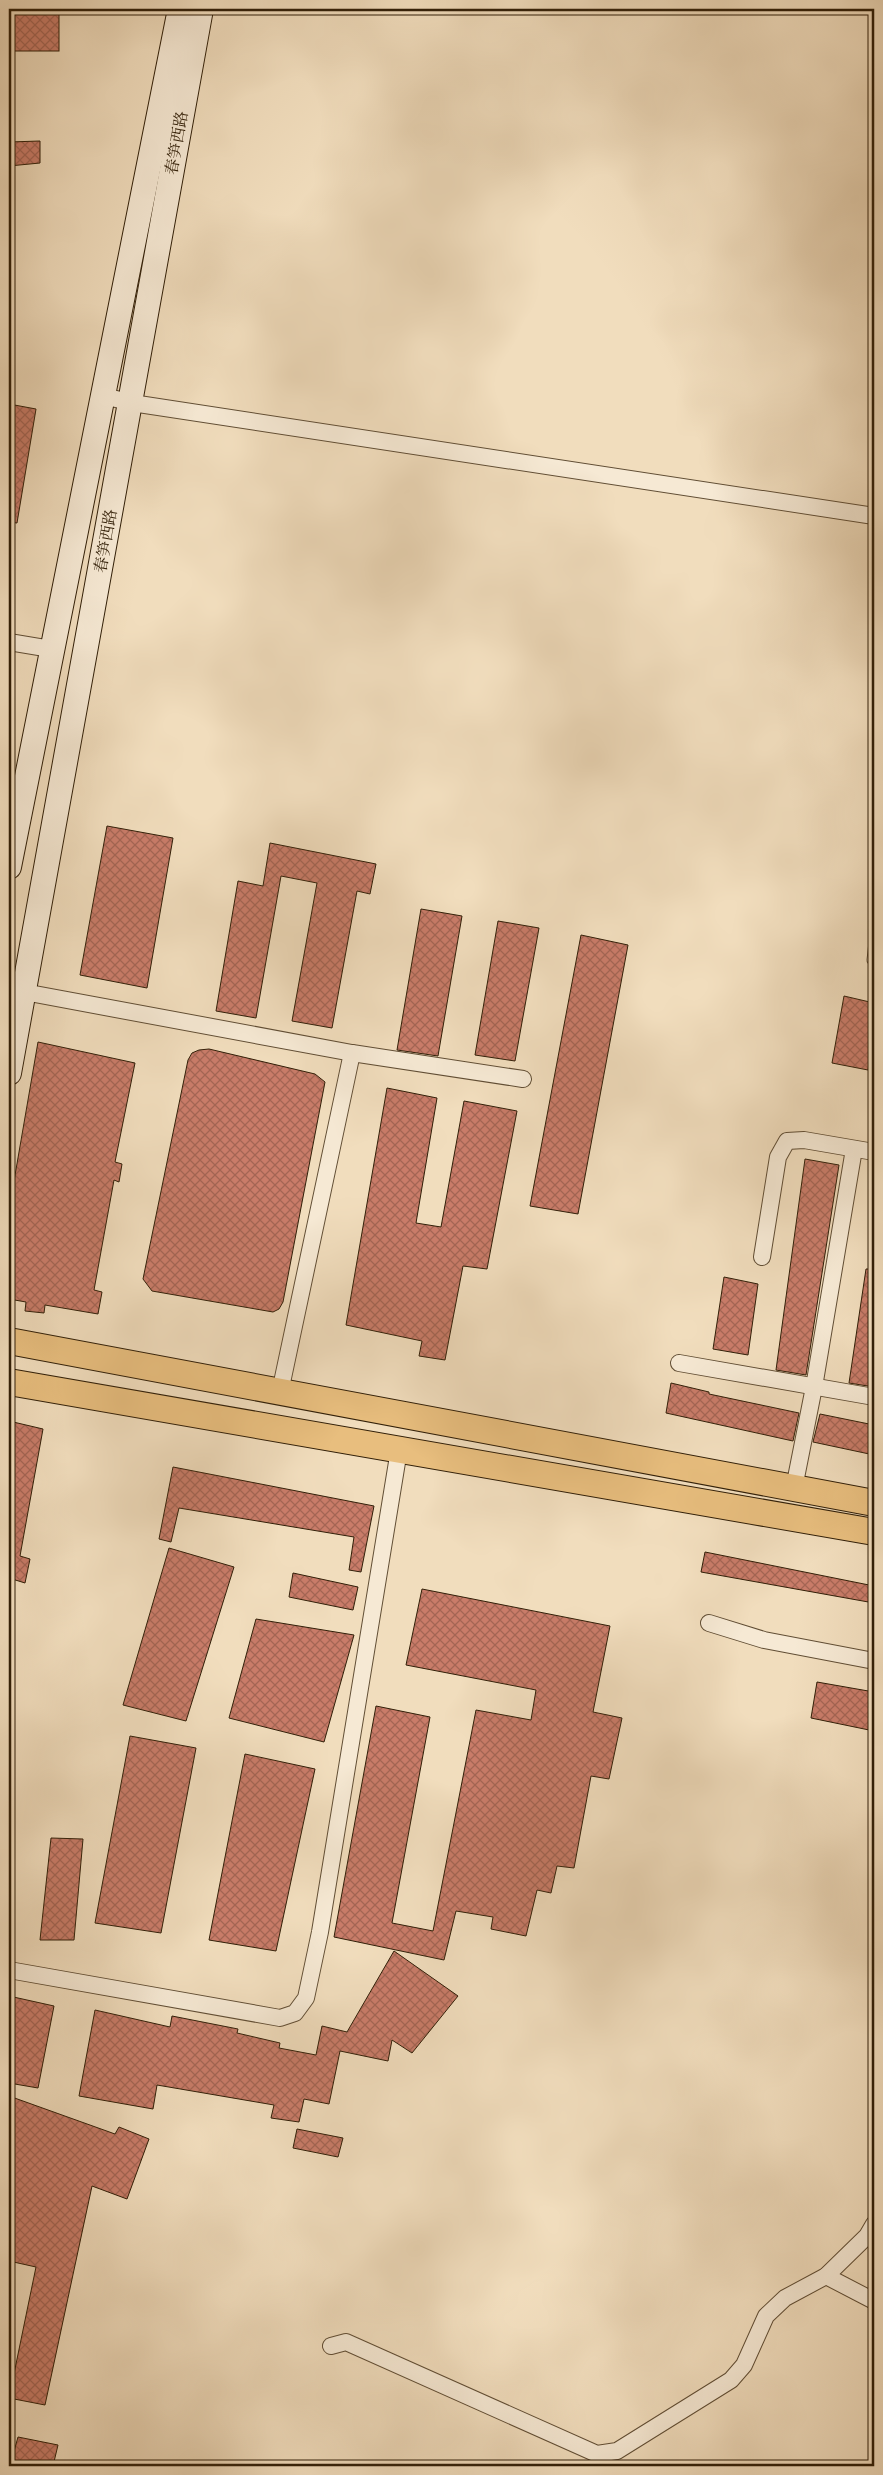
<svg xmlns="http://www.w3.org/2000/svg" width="883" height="2475" font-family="Cardo,'Noto Serif SC',serif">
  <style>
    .building { fill: url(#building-cross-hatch); stroke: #311f08 }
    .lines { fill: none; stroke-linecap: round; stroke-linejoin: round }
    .service-casing { stroke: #614e35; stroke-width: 11 }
    .minor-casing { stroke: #614e35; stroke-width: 18 }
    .secondary-casing { stroke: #311f08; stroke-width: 26 }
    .primary-casing { stroke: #311f08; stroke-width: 28 }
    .service { stroke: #f6e9d4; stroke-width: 9 }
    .minor { stroke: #f6e9d4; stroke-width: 16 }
    .secondary { stroke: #f6e9d4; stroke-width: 24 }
    .primary { stroke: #e8be7e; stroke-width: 26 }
    .labels { text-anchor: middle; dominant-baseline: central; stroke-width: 4.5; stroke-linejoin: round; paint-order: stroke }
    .street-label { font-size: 16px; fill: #311f08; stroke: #f6e9d4 }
  </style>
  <defs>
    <pattern id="building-cross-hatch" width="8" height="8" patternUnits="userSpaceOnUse" patternTransform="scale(1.25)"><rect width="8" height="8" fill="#c97c69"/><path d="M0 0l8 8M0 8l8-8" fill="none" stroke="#a46554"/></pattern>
  </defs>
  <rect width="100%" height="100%" fill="#f1ddbd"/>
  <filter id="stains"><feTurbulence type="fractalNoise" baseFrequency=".004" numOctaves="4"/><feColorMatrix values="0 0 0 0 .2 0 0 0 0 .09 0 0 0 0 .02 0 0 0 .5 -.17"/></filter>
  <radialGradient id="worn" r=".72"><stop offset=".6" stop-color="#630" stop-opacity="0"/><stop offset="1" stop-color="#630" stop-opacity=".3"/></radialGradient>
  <g class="building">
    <rect x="9" y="9" width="50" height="42"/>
    <path d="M40 141V163L9 166V142Z"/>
    <path d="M9 404 36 409 17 523 9 522Z"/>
    <path d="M107 826 173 838 147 988 80 975Z"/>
    <path d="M270 843 376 864 370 894 357 891 332 1028 292 1021 317 883 281 876 256 1018 216 1011 238 881 263 886Z"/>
    <path d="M421 909 462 916 438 1056 397 1050Z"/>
    <path d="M498 921 539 928 515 1061 475 1055Z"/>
    <path d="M581 935 628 945 578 1214 530 1206Z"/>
    <path d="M844 996 874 1003V1036L868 1070 832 1063Z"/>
    <path d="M38 1042 135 1063 115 1162 122 1164 119 1182 114 1180 94 1290 102 1292 98 1314 45 1305 44 1313 25 1311 26 1302 9 1299V1210Z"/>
    <path d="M209 1049 315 1074 325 1082 283 1302 279 1309 273 1312 152 1291 143 1279 188 1060 192 1053 199 1050Z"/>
    <path d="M387 1088 437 1098 416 1223 441 1227 464 1101 517 1111 487 1269 463 1266 445 1360 419 1356 422 1341 346 1325Z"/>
    <path d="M805 1159 839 1165 806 1375 776 1370Z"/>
    <path d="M866 1269H874V1387L849 1383Z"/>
    <path d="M724 1277 758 1284 748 1355 713 1349Z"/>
    <path d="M671 1383 709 1392V1394L799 1413 793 1441 666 1413Z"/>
    <path d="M820 1414 874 1425V1455L813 1442Z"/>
    <path d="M9 1421 43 1429 20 1556 30 1559 25 1583 9 1578Z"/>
    <path d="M173 1467 374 1506 361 1572 349 1570 354 1537 179 1508 171 1542 159 1539Z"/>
    <path d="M169 1548 234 1567 186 1721 123 1705Z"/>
    <path d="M705 1552 874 1586V1603L701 1572Z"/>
    <path d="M293 1573 358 1587 353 1610 289 1597Z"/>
    <path d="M422 1589 610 1626 593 1712 622 1718 609 1779 591 1776 574 1868 557 1866 551 1893 537 1890 526 1936 491 1929 493 1917 456 1911 444 1960 334 1937 376 1706 430 1717 392 1923 433 1931 476 1710 531 1720 536 1690 406 1665Z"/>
    <path d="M256 1619 354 1635 324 1742 229 1718Z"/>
    <path d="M817 1682 874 1692V1731L811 1718Z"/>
    <path d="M130 1736 196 1748 161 1933 95 1923Z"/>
    <path d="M245 1754 315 1769 276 1951 209 1940Z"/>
    <path d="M51 1838 83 1839 74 1940H40Z"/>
    <path d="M394 1951 458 1996 412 2053 392 2040 388 2061 340 2051 329 2104 304 2099 299 2122 271 2118 274 2105 157 2085 153 2109 79 2096 95 2010 170 2027 172 2016 238 2029 237 2033 280 2043 279 2048 316 2055 322 2026 347 2032Z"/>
    <path d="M9 1996 54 2006 38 2088 9 2083Z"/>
    <path d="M9 2096 115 2134 119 2127 149 2139 127 2199 92 2186 45 2405 9 2398 36 2267 9 2261Z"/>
    <path d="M297 2129 343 2138 338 2157 293 2148Z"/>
    <path d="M18 2437 58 2445 53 2466H33L11 2462Z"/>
  </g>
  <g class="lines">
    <defs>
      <path id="service" d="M872 960 874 942"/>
      <g id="minor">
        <path d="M104 396 132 403 874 516"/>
        <path d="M9 642 51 649"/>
        <path d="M24 992 352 1053 523 1079"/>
        <path d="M762 1257 778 1157 787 1141 804 1140 874 1152"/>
        <path d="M679 1363 874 1397"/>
        <path d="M280 1392 352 1053"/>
        <path d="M794 1488 814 1387 854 1149"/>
        <path d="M709 1623 764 1640 874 1661"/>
        <path d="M9 1970 280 2018 295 2013 306 1998 320 1932 399 1450"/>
        <path d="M826 2276 874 2301"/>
        <path d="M331 2346 346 2342 597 2454 617 2451 731 2380 744 2365 766 2316 785 2298 826 2276 867 2236 874 2224"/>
      </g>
      <g id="secondary">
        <path d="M9 867 180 9"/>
        <path d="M9 1073 201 9"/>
      </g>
      <g id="primary">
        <path d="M9 1341 874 1503"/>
        <path d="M9 1382 874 1532"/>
      </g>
    </defs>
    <use href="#service" class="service-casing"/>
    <use href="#minor" class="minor-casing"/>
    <use href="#secondary" class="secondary-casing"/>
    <use href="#primary" class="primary-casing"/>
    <use href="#service" class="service"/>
    <use href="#minor" class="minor"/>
    <use href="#secondary" class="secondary"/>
    <use href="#primary" class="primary"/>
  </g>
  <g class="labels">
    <g class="street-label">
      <text transform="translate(177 143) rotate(-80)">春笋西路</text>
      <text transform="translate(106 541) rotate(-80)">春笋西路</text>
    </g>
  </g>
  <rect width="883" height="2475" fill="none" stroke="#f1ddbd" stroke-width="30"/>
  <rect x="10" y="10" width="863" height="2455" fill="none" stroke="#311f08" stroke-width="2.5"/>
  <rect x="15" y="15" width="853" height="2445" fill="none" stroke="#311f08"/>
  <rect width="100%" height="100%" filter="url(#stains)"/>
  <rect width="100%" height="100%" fill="url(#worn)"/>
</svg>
